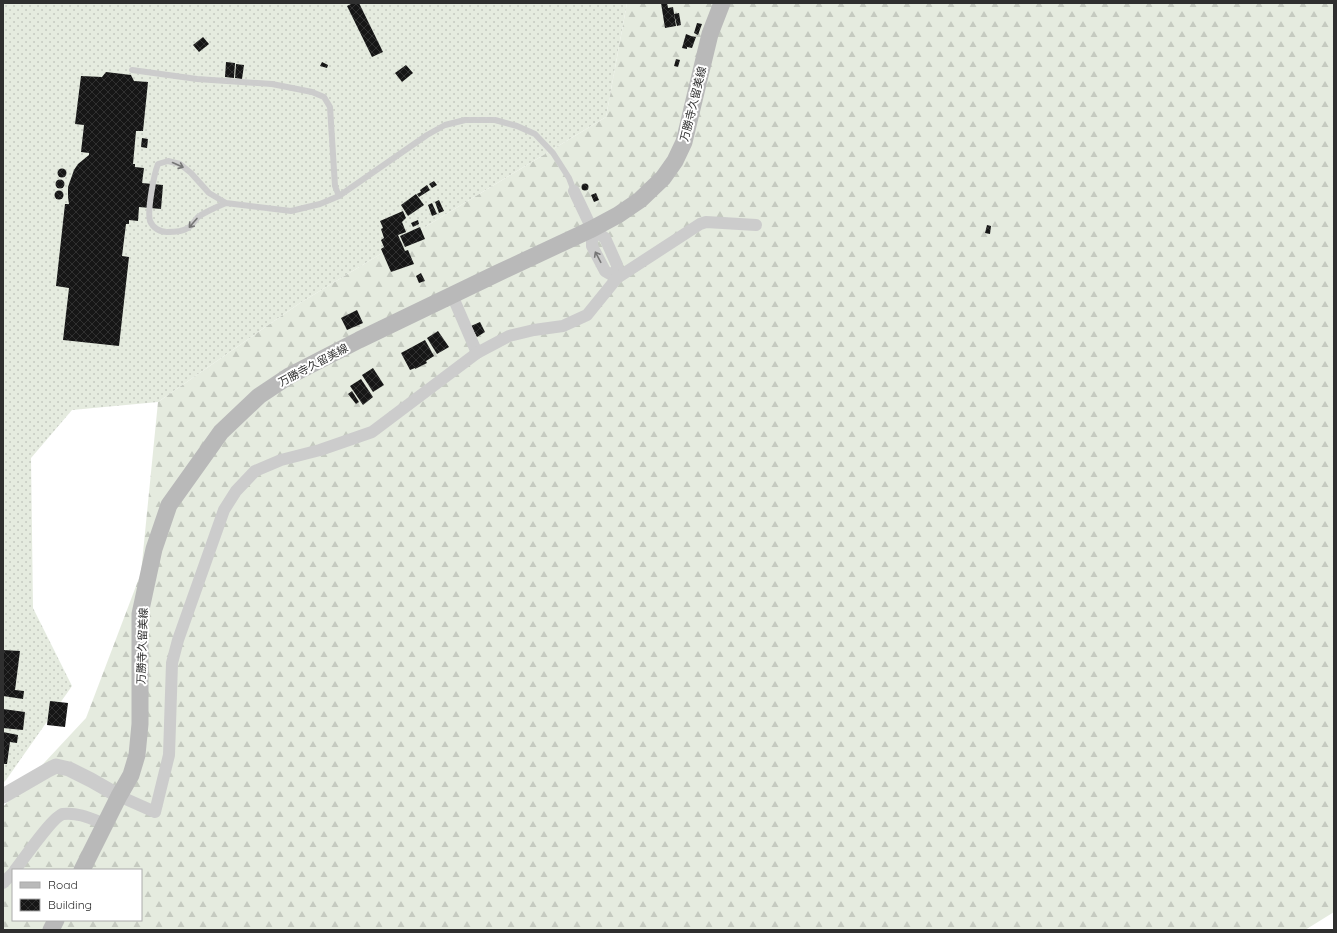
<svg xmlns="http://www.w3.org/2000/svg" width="1337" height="933" font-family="Quicksand,'Noto Sans JP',sans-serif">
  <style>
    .grass { fill: url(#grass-dots) }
    .forest { fill: url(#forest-firs); fill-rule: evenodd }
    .building { fill: url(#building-cross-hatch) }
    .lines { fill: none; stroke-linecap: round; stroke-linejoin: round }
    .service { stroke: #ccc; stroke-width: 6 }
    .minor { stroke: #ccc; stroke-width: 12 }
    .tertiary { stroke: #ccc; stroke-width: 15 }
    .secondary { stroke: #b9b9b9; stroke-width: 17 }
    .oneway { stroke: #767676 }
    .labels { text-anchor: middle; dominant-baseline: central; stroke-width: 4; stroke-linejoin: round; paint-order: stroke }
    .street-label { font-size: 11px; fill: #2f2f2f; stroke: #fff }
  </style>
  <defs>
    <pattern id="grass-dots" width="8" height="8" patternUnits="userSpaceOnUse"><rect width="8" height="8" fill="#e5ebdf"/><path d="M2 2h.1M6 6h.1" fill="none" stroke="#c5cac0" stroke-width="1.8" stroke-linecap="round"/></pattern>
    <pattern id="forest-firs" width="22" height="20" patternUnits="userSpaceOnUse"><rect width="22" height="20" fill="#e5ebdf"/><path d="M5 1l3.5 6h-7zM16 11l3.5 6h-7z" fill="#c5cac0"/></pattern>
    <pattern id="building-cross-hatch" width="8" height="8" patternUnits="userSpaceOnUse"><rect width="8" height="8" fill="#161616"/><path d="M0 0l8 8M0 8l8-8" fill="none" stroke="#303030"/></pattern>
  </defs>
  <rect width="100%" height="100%" fill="#fff"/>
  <path class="grass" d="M3 3H627L606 117 300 303 158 402 72 410 31 458 33 608 72 686 6 780 3 783Z"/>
  <path class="forest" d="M627 3H1334V912L1305 930H3V807L86 718 141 573 158 402 300 303 606 117ZM13 870H141V920H13Z"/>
  <g class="building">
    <path d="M353 3H359L383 52 372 57 347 6Z"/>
    <path d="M661 3H667L668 8 673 7 676 26 665 28Z"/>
    <path d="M679 13 681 25 677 26 674 14Z"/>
    <path d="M697 23 702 24 698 35 694 33Z"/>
    <path d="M686 34 691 36 688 42 691 36 696 37 692 48 687 47V49L682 48Z"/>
    <path d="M203 37 209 44 199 52 193 45Z"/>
    <path d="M676 59 680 60 678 67 674 66Z"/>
    <path d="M226 62 235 63 234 78 225 77Z"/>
    <path d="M322 62 328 65 327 68 320 66Z"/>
    <path d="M236 64 244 65 242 79 235 78Z"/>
    <path d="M406 65 413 73 402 82 395 73Z"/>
    <path d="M106 72 131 75 134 81 148 82 143 131H136L133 164H135V167L144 168 142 183 163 185 161 209 139 207 138 221 129 220V224H126L122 256 129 257 119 346 63 340 69 288 56 286 65 204H69L68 197V187L74 170 78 164 89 155V153L81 152 84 125 75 124 81 76 102 77Z"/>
    <path d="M142 138 148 139 147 148 141 147Z"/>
    <circle cx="62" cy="173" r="4.5"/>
    <circle cx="60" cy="184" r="4.5"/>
    <path d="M434 181 437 185 432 188 429 184Z"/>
    <circle cx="585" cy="187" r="3.5"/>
    <path d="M427 185 430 190 419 197 417 194 421 192 420 190Z"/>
    <circle cx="59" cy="195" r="4.5"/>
    <path d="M596 193 599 200 594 202 591 195Z"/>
    <path d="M416 194 424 205 408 216 401 205Z"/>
    <path d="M439 200 444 211 439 213 435 202Z"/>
    <path d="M432 203 437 214 432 216 428 205Z"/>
    <path d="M403 211 406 218 402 222 406 232 398 235 405 251 408 250 414 264 391 272 381 249 384 247 381 240 384 238 381 229 383 228 380 221Z"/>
    <path d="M418 220 419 224 413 227 411 223Z"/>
    <path d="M987 225 991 226 990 234 985 233Z"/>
    <path d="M420 227 425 239 405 247 400 236Z"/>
    <path d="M421 273 425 281 419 283 416 276Z"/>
    <path d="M357 310 363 323 347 330 341 318Z"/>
    <path d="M480 322 485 332 477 337 471 326Z"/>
    <path d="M438 331 449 347 437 354 427 338Z"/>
    <path d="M425 340 434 356 426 361 427 363 415 369V368L410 370 401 353Z"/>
    <path d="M373 368 384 385 373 392 362 375Z"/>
    <path d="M361 379 373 397 363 405 350 386Z"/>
    <path d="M352 391 359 402 356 404 348 394Z"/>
    <path d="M3 650 20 651 15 690 24 691 23 699 3 696Z"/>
    <path d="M50 701 68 703 65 727 47 725Z"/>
    <path d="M3 709 25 712 23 730 3 728Z"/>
    <path d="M3 732 18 735 17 743 10 742 7 764H3Z"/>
  </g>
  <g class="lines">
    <g class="service">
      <path d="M132 70 197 79 272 84 312 92 324 97 330 107 335 186 339 196"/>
      <path d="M226 203C217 207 207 211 198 217 195 220 192 226 188 228 182 232 174 232 167 232 160 232 153 228 150 221 147 211 154 174 158 164L168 161 180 164 191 173 209 193 226 203 291 211 320 204 339 196 427 135 445 125 465 120H495L517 126 535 134 553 153 569 178 574 191"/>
    </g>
    <g class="minor">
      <path d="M574 191 592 229V246L605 271 617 278V265L605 238 592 229"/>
      <path d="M452 295 477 353"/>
      <path d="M119 796 155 812 169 755 172 663 178 640 224 510 236 491 255 471 281 460 320 450 372 432 477 353 509 336 534 330 563 326 587 315 617 278 700 224 706 222 756 225"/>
      <path d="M15 870C23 860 53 816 63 814 78 812 92 819 105 824"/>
      <path d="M3 883 13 873"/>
    </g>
    <path class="tertiary" d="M3 796 48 770 56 766 69 769 91 780 119 796"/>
    <g class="secondary">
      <path d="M82 870 119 796 131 775 137 755 140 724V614L154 549 169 505 221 432 259 396 289 376 359 340 498 273 592 229 618 215 640 200 663 178 675 161 684 142 710 34 722 3"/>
      <path d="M51 930 56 920"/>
    </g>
  </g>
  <defs><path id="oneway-shaft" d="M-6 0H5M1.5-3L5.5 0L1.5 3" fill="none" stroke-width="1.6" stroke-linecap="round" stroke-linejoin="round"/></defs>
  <g class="oneway">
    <use href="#oneway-shaft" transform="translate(178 165) rotate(24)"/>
    <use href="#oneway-shaft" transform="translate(193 223) rotate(131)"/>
    <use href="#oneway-shaft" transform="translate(598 257) rotate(-118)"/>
  </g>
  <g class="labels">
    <g class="street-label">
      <text transform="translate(693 104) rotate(-76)">万勝寺久留美線</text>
      <text transform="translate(313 365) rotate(-28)">万勝寺久留美線</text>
      <text transform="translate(142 646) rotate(-88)">万勝寺久留美線</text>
    </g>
  </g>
  <rect width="1337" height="933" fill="none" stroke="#2f2f2f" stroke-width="8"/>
  <rect x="12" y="869" width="130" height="52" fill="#ffffff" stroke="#acacac"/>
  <rect x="20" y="882" width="20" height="6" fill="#b9b9b9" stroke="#acacac"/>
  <text x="48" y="889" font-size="12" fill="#2f2f2f">Road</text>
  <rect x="20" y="899" width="20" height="12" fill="url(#building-cross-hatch)" stroke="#acacac"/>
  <text x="48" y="909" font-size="12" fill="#2f2f2f">Building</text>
</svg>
